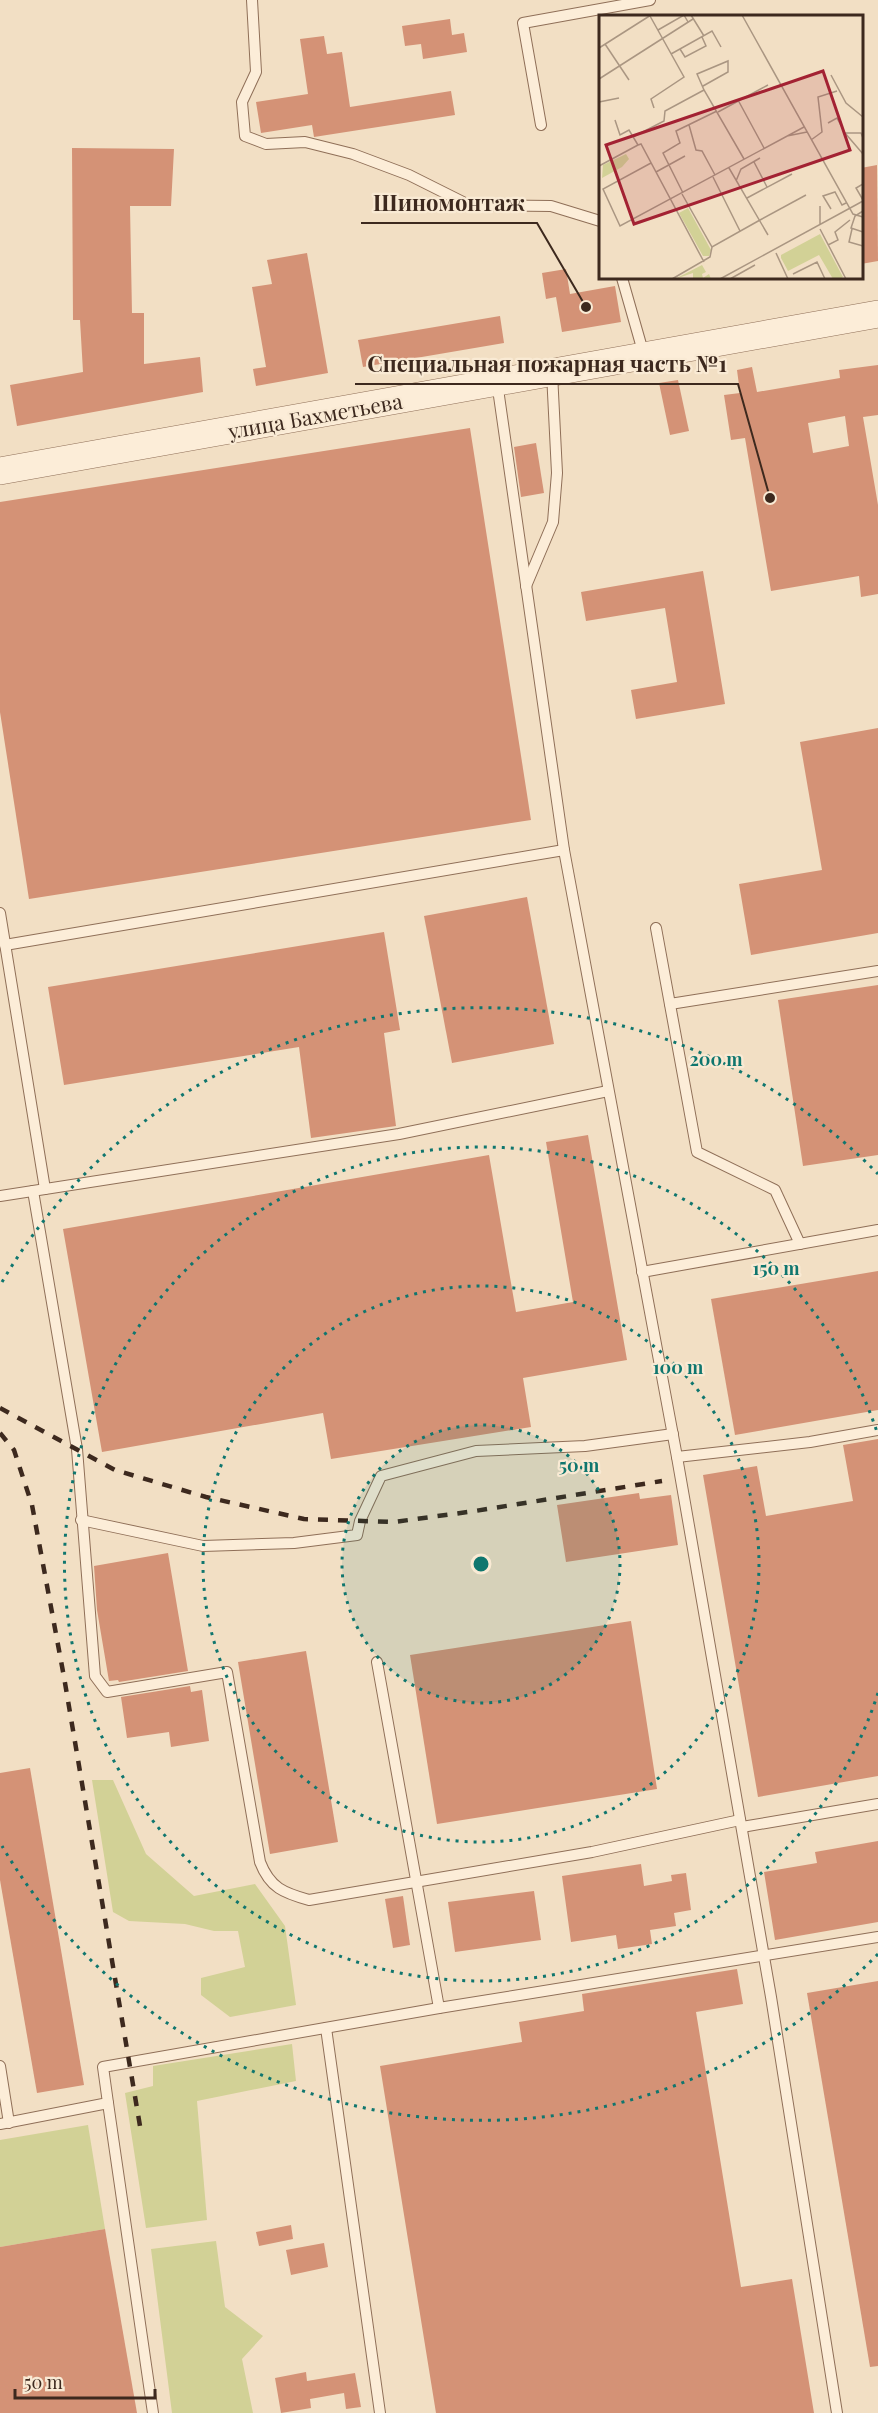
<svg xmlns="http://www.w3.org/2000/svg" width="878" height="2413" font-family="'Playfair Display',serif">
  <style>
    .green { fill: #d2d196 }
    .building { fill: #d49276; fill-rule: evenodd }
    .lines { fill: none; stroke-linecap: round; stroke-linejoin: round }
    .service-casing { stroke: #8f6f58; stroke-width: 12 }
    .tertiary-casing { stroke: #8f6f58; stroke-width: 28 }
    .service { stroke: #fcedd8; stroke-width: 10 }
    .tertiary { stroke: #fcedd8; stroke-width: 27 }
    .rail { stroke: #3d291e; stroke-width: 4.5; stroke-dasharray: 10 10; stroke-linecap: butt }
    .ring { fill: none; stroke: #0f766e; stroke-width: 3; stroke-dasharray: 3 6 }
    .labels { text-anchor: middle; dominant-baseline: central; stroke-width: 4.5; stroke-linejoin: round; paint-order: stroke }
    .street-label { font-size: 21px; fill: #3d291e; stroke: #f9ead4 }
    .inset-road { fill: none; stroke: #aa9682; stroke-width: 1.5 }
    .view { fill: #a32233; fill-opacity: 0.15; stroke: #a32233; stroke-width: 3 }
    .inset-edge { fill: none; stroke: #3d291e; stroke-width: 3 }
    .centre { fill: #0f766e; stroke: #f9ead4; stroke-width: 3 }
    .ring-label { font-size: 18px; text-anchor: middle; font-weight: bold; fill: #0f766e; stroke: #f9ead4; stroke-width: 4.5; stroke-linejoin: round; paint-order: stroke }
    .leader { fill: none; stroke: #3d291e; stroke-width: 2 }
    .callout-dot { fill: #3d291e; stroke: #f9ead4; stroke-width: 2 }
    .callout-label { font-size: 22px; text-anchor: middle; font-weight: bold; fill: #3d291e; stroke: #f9ead4; stroke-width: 4.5; stroke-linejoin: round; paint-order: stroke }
  </style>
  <rect width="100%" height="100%" fill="#f2dfc4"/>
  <g class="green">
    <path d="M92 1780H113L146 1854 194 1896 255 1884 285 1926 296 2005 230 2017 201 1995V1978L245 1967 238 1931H214L185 1924 129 1921 113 1912Z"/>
    <path d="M292 2044 296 2081 197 2101 207 2220 146 2228 125 2093 153 2086V2066Z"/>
    <path d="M88 2125 105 2229 0 2247V2140Z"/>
    <path d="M216 2241 225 2307 263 2336 242 2359 253 2413H172L151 2249Z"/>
  </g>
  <g class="building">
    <path d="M450 19 452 35 464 33 467 52 423 59 421 44 405 46 402 26Z"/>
    <path d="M324 36 327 54 342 52 350 107 451 91 455 115 314 137 312 125 261 133 256 102 308 94 300 39Z"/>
    <path d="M72 148 174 149 171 206H130L132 313H144V364L200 357 203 392 17 426 10 385 83 372 80 320H73Z"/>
    <path d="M877 165 878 261 861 264V168Z"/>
    <path d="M307 253 328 373 256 386 253 369 266 367 252 287 272 284 267 260Z"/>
    <path d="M566 269 570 294 615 286 621 322 562 332 556 297 546 299 542 273Z"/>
    <path d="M500 316 504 343 363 367 358 340Z"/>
    <path d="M878 365V415L863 417 878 505V594L861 597 859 576 771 591 745 438 731 440 724 395 740 393 737 370 752 367 757 392 840 378 839 370ZM845 416 849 446 813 453 808 423Z"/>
    <path d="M678 380 689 431 670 435 659 383Z"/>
    <path d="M470 428 531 820 29 899 0 712V502Z"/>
    <path d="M536 443 544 493 521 497 514 447Z"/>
    <path d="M703 571 725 704 636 719 631 690 677 682 665 608 586 621 581 592Z"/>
    <path d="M878 728V933L751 955 739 884 822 870 800 742Z"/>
    <path d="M527 897 554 1044 452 1063 424 916Z"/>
    <path d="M384 932 400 1030 384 1033 396 1126 311 1138 299 1047 64 1085 48 987Z"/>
    <path d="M878 985V1155L803 1166 778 1000Z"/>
    <path d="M588 1135 627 1360 523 1378 531 1427 331 1459 323 1413 102 1452 63 1229 489 1155 516 1312 573 1302 546 1142Z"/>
    <path d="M878 1271V1410L735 1435 711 1299Z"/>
    <path d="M878 1439V1776L758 1797 703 1475 757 1466 766 1516 853 1501 843 1445Z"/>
    <path d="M639 1493 640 1499 671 1495 678 1545 566 1562 557 1505Z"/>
    <path d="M168 1553 188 1671 119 1682 118 1680 109 1681 97 1610 94 1566Z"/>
    <path d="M631 1621 657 1789 437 1824 410 1655Z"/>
    <path d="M306 1651 338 1842 270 1854 238 1662Z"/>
    <path d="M190 1686 191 1692 202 1690 209 1741 171 1747 169 1732 127 1738 121 1697Z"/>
    <path d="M30 1768 84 2085 37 2093 0 1880V1773Z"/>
    <path d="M878 1841V1922L775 1940 764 1872 817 1863 815 1852Z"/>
    <path d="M641 1864 644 1886 672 1881 671 1875 686 1873 691 1910 674 1913 676 1926 650 1930 652 1944 618 1949 616 1935 571 1942 562 1876Z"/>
    <path d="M534 1891 541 1940 455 1952 448 1902Z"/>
    <path d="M403 1896 410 1945 393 1948 385 1899Z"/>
    <path d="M737 1969 743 2004 696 2012 741 2287 792 2279 814 2413H436L380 2066 522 2042 519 2022 584 2011 582 1994Z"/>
    <path d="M878 1981V2366L870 2367 807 1993Z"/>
    <path d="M291 2225 293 2239 259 2246 256 2232Z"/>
    <path d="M105 2229 137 2413H0V2247Z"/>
    <path d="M324 2243 328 2267 291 2275 286 2250Z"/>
    <path d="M306 2372 307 2381 355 2373 361 2407 346 2409 344 2393 310 2399 311 2408 281 2413 275 2378Z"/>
  </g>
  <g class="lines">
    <defs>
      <g id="service">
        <path d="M252 0 256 72 242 102 245 136 266 144 305 142 353 154 409 175 469 205 551 206 600 221"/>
        <path d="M541 125 523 23 650 0"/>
        <path d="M622 278 644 355"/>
        <path d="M497 382 564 850 677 1457 771 1997 837 2413"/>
        <path d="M526 586 553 522 557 473 552 373"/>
        <path d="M0 913 45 1189"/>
        <path d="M656 928 697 1152 775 1190 800 1244"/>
        <path d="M5 945 564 850"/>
        <path d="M670 1004 878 971"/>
        <path d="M33 1191 77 1449 95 1676 107 1692 227 1672 260 1862C270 1888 284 1893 309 1900L592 1852 740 1820"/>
        <path d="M0 1196 399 1134 608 1091"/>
        <path d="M642 1272 878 1230"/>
        <path d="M677 1457 810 1442 878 1430"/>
        <path d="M81 1520 203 1546 294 1543 357 1535 360 1521 381 1476 476 1451 585 1446 673 1434"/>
        <path d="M377 1662 439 2008"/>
        <path d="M742 1827 878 1804"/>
        <path d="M326 2028 380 2413"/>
        <path d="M0 2066 9 2123"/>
        <path d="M108 2103 153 2413"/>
        <path d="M0 2124 108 2103 103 2067 439 2008 878 1937"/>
      </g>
      <path id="tertiary" d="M0 471 878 314"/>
    </defs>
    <use href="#service" class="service-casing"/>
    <use href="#tertiary" class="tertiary-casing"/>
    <use href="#service" class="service"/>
    <use href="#tertiary" class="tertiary"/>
    <g class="rail">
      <path d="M0 1408 115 1470 206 1497 304 1519 394 1522 475 1511 662 1481"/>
      <path d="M0 1433 14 1450 32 1505 64 1677 140 2126"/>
    </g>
  </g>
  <circle cx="481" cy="1564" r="139" fill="#0f766e" fill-opacity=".12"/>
  <g class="ring">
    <circle cx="481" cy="1564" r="139"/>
    <circle cx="481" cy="1564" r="278"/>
    <path d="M878 1693A417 417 0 1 1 878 1435"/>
    <path d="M878 1954A556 556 0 0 1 2 1846M2 1282A556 556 0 0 1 878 1174"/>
  </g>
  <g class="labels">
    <g class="street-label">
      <text transform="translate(315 415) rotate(-10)">улица Бахметьева</text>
    </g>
  </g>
  <g transform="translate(599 15)">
    <rect width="264" height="264" fill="#f2dfc4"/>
    <path d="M27 139 30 144 23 152 3 163 4 150ZM89 193 112 235 110 241H104L80 198ZM221 219 244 262 241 264H234L220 240 189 256 182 243V240ZM103 250 107 257 103 259 104 263 110 259 112 264H94V258L76 264Z" fill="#d2d196"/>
    <path class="inset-road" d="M92 0 105 21M143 0 254 199 264 202M51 1 85 62 52 84 55 93M59 15 85 0 89 7M6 29 30 65M0 33 52 0M81 34 86 42 107 31 103 22M72 39 113 16 122 32M232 60 247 88 264 102M0 64 94 4M104 71 129 57V46L98 59 105 75 145 144M139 85 165 133M0 87 20 83M119 97 169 70M16 105 21 120 30 115 39 130 42 129 105 247M229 108 238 103 246 118H262L264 123M90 110 97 135 103 136 116 160M246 118 264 139M188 121 208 117M34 122 65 106 66 96 105 75M212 125 223 117 219 82 238 76M155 147 168 172M52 148 4 174 21 211 205 112M0 151 39 130M130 153 169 220M57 157 86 141M114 162 141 216M137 166 142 154 161 143M264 169 257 173 264 185M84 178 64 138 81 128 77 116 118 96M83 179 113 232 161 205M148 183 193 159M221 191V210M232 194 224 181 236 177 243 190 247 188M264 196 256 201 252 213 264 217M161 205 207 180M221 214 247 264M253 214 250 227 264 231M229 230 239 225 236 217 251 205M177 238 189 264M194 259 218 247 226 264M73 264 111 242 113 232M121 264 264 186M131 264 156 250"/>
    <path class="view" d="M224 56 251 135 35 209 7 130Z"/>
    <rect width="264" height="264" class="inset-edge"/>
  </g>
  <circle cx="481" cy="1564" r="9" class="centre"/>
  <g class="ring-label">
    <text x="716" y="1066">200 m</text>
    <text x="776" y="1275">150 m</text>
    <text x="678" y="1374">100 m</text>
    <text x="579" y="1472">50 m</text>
  </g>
  <path class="leader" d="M586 307L537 223H361M770 498L738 384H355"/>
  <g class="callout-dot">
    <circle cx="586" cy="307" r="6"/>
    <circle cx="770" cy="498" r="6"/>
  </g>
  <g class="callout-label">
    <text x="449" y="211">Шиномонтаж</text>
    <text x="547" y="372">Специальная пожарная часть №1</text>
  </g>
  <path d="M15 2389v9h140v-9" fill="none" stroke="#3d291e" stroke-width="3"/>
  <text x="24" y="2389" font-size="18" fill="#3d291e" stroke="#f9ead4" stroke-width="4.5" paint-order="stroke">50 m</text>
</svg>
